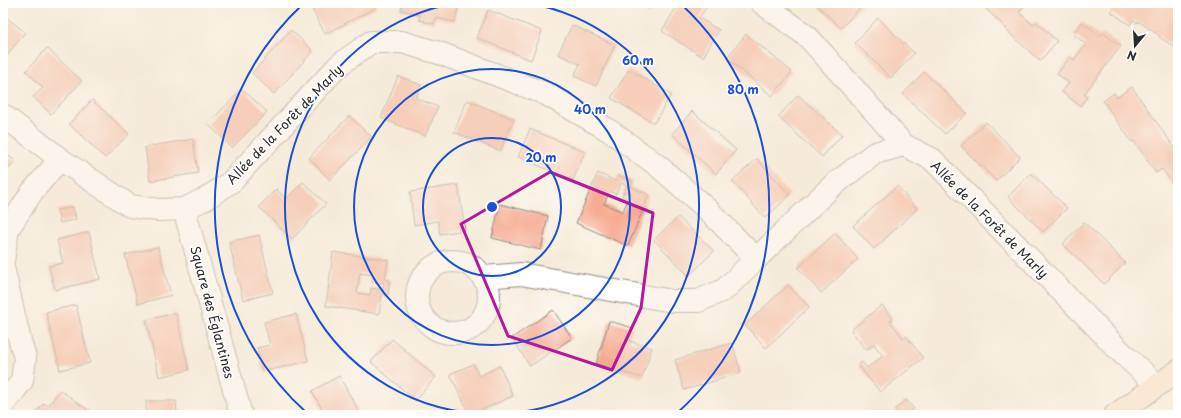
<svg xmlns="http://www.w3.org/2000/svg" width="1181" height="418" font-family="'Playpen Sans',sans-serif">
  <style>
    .building { fill: #f6ab92; fill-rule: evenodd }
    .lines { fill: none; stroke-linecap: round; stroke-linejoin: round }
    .street-casing { stroke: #908b82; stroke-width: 24 }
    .secondary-casing { stroke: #908b82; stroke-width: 24 }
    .street { stroke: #fff; stroke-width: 22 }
    .secondary { stroke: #fce5cf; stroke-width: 22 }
    .marked { fill: none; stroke: #b5179e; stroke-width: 3; stroke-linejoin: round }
    .ring { fill: none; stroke: #1d4ed8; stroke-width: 2 }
    .labels { text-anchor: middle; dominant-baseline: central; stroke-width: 3.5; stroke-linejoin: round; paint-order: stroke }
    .street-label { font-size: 13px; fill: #2b2b2b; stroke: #fff }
    .centre { fill: #1d4ed8; stroke: #fff; stroke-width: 2 }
    .ring-label { font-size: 12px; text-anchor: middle; font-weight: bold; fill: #1d4ed8; stroke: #fff; stroke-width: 3.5; stroke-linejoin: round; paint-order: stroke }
  </style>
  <rect width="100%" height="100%" fill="#fff"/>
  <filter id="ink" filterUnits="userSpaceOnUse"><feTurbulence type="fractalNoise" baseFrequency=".025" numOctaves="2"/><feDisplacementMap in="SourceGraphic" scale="8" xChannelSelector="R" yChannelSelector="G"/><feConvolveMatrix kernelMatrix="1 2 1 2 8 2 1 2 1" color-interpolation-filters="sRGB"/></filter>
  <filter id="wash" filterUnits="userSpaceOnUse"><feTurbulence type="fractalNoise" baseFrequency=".012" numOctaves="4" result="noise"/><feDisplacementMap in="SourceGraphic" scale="16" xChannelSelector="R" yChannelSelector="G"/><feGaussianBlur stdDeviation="0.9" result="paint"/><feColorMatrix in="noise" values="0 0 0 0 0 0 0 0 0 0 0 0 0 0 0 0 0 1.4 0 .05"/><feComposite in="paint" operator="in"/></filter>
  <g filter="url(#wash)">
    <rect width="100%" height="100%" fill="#f6ebd8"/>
    <g id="blocks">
      <g class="building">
        <path d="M319 3H375L377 7 325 34 311 7Z"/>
        <path d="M403 3H459L455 22 436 18 434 24 419 20 420 15 401 10Z"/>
        <path d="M634 3H652L649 9Z"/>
        <path d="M679 3H702L707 6 699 18 719 30 703 57 662 31Z"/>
        <path d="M814 3H858L862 6 841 28Z"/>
        <path d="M980 3H1027L1019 12 1033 25 1036 22 1057 41 1040 61 1006 30 1007 29Z"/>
        <path d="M1108 3H1169L1178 9V49L1159 37 1160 36 1138 21V23L1133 20 1130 25 1111 12 1114 7Z"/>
        <path d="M488 10 542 31 531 60 477 38Z"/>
        <path d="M3 15 25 32 3 61Z"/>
        <path d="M878 18 914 53 891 78 855 43Z"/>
        <path d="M1082 22 1100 36 1103 33 1121 46 1084 94 1087 97 1080 106 1062 92 1069 83 1057 74 1070 57 1074 60 1086 44 1073 34Z"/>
        <path d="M572 25 615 45 596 86 574 76 580 64 558 54Z"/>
        <path d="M291 30 313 51 274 94 252 73Z"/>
        <path d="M746 34 792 72 772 96 727 58Z"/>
        <path d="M47 48 82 81 51 114 33 97 43 88 26 71Z"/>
        <path d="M629 69 671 95 654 123 611 98Z"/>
        <path d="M924 72 967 113 945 134 903 94Z"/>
        <path d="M398 76 421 85 416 98 438 107 425 136 381 118Z"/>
        <path d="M1132 87 1178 153V191L1162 169 1156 173 1134 141 1132 142 1103 101 1114 93 1117 97Z"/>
        <path d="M242 89 267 112 232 148 208 124Z"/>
        <path d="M798 95 842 135 822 157 778 117Z"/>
        <path d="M92 100 129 134 105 158 69 124Z"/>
        <path d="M467 100 514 119 500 151 454 132Z"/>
        <path d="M692 111 736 150 716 174 672 134Z"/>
        <path d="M349 116 372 137 330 180 309 158Z"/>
        <path d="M986 122 1020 157 996 181 961 146Z"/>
        <path d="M530 129 585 152 573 180 518 157Z"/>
        <path d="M193 139 198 173 150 181 145 147Z"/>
        <path d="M3 151 15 161 3 176Z"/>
        <path d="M757 159 790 195 765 218 732 181Z"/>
        <path d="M598 173 616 181 618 175 633 181 631 187 649 195 628 246 576 223ZM621 183 627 185 622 196 628 199 623 212 604 204 610 191 616 194Z"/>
        <path d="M1031 173 1067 208 1043 232 1008 197Z"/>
        <path d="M303 182 326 204 292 239 259 207 276 189 286 199Z"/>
        <path d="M458 185 465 230 440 234 438 221 414 225 410 192Z"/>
        <path d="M897 186 917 209 874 249 853 226Z"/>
        <path d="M500 204 548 216 541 250 492 238Z"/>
        <path d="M73 207 76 219 60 223 57 210Z"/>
        <path d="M678 217 714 251 689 276 654 240Z"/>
        <path d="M1084 222 1125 263 1104 284 1063 244Z"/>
        <path d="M89 232 100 279 55 290 49 266 63 263 57 240Z"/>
        <path d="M835 233 858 259 821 293 798 268Z"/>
        <path d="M259 235 273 293 243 300 229 242Z"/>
        <path d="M158 247 171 295 138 304 125 255Z"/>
        <path d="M333 252 388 260 385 279 390 280 388 295 382 294 379 314 326 306ZM360 273 373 275 372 282 384 283 383 290 371 288 370 295 357 293Z"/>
        <path d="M788 285 809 307 766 348 745 325Z"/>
        <path d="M76 305 90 363 60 370 46 312Z"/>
        <path d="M882 305 893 319 890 321 903 338 906 336 923 358 880 392 858 365 862 362 867 368 883 356 874 344 866 350 851 330Z"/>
        <path d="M553 310 572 338 530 366 512 338Z"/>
        <path d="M176 313 189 370 159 377 146 320Z"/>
        <path d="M296 314 308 361 262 372 257 348 270 345 264 322Z"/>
        <path d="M609 321 633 328 629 341 652 348 642 378 596 364Z"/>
        <path d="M392 339 436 377 415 400 371 362Z"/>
        <path d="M732 343 741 373 684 390 675 360Z"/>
        <path d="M473 364 479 376 500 366 513 396 470 415 450 374Z"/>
        <path d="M339 376 361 415H319L324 413 312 391Z"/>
        <path d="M60 390 95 415H34L44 403 48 406Z"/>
        <path d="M906 400 914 409 906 415H900L895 409Z"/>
        <path d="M146 401H176L177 415H146Z"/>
      </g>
    </g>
  </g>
  <g filter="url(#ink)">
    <use href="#blocks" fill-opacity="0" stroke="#908b82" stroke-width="1"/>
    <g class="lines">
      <defs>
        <g id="street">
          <path d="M762 3 808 37 904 145"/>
          <path d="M3 115 60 159 130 206 158 210 184 209 205 199 231 182 339 65 371 42H402L442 54 546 94 610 131 657 165 708 210 756 259 831 187 875 153 904 145 932 159 1123 354 1157 385"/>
          <path d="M184 209 241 415"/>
          <circle cx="453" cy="297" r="36"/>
          <path d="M3 261 8 229 32 192 60 159"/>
          <path d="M3 267 19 337 25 358 22 381 3 405"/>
          <path d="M483 277 521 274 672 301H698L724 290 756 259"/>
        </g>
        <path id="secondary" d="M1115 415 1178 371"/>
      </defs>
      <use href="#street" class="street-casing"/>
      <use href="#secondary" class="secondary-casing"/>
      <use href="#street" class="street"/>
      <use href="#secondary" class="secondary"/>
    </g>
  </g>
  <path d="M0 0H1181V418H0ZM550 172 653 213 641 308 612 370 508 336 461 224Z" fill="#f6ebd8" fill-opacity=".55" fill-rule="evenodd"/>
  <path class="marked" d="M550 172 653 213 641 308 612 370 508 336 461 224Z"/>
  <g class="ring">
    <circle cx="492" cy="207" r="69"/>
    <circle cx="492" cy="207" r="138"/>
    <path d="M528 3A207 207 0 1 1 456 3"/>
    <path d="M308 414A277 277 0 0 1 303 4M681 4A277 277 0 0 1 676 414"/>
  </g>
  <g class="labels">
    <g class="street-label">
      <text transform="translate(284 124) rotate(-46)">Allée de la Forêt de Marly</text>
      <text transform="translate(990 219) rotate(45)">Allée de la Forêt de Marly</text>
      <text transform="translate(213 312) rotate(75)">Square des Églantines</text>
    </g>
  </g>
  <circle cx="492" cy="207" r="6" class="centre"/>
  <g class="ring-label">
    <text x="638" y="65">60 m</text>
    <text x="743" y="94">80 m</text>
    <text x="590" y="114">40 m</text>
    <text x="541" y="162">20 m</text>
  </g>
  <rect width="1181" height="418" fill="none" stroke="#fff" stroke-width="16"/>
  <g transform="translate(1135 46) rotate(198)" stroke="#ffffff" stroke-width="3" paint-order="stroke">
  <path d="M0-3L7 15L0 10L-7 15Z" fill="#2b2b2b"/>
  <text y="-6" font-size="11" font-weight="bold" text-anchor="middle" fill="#2b2b2b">N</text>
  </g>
</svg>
